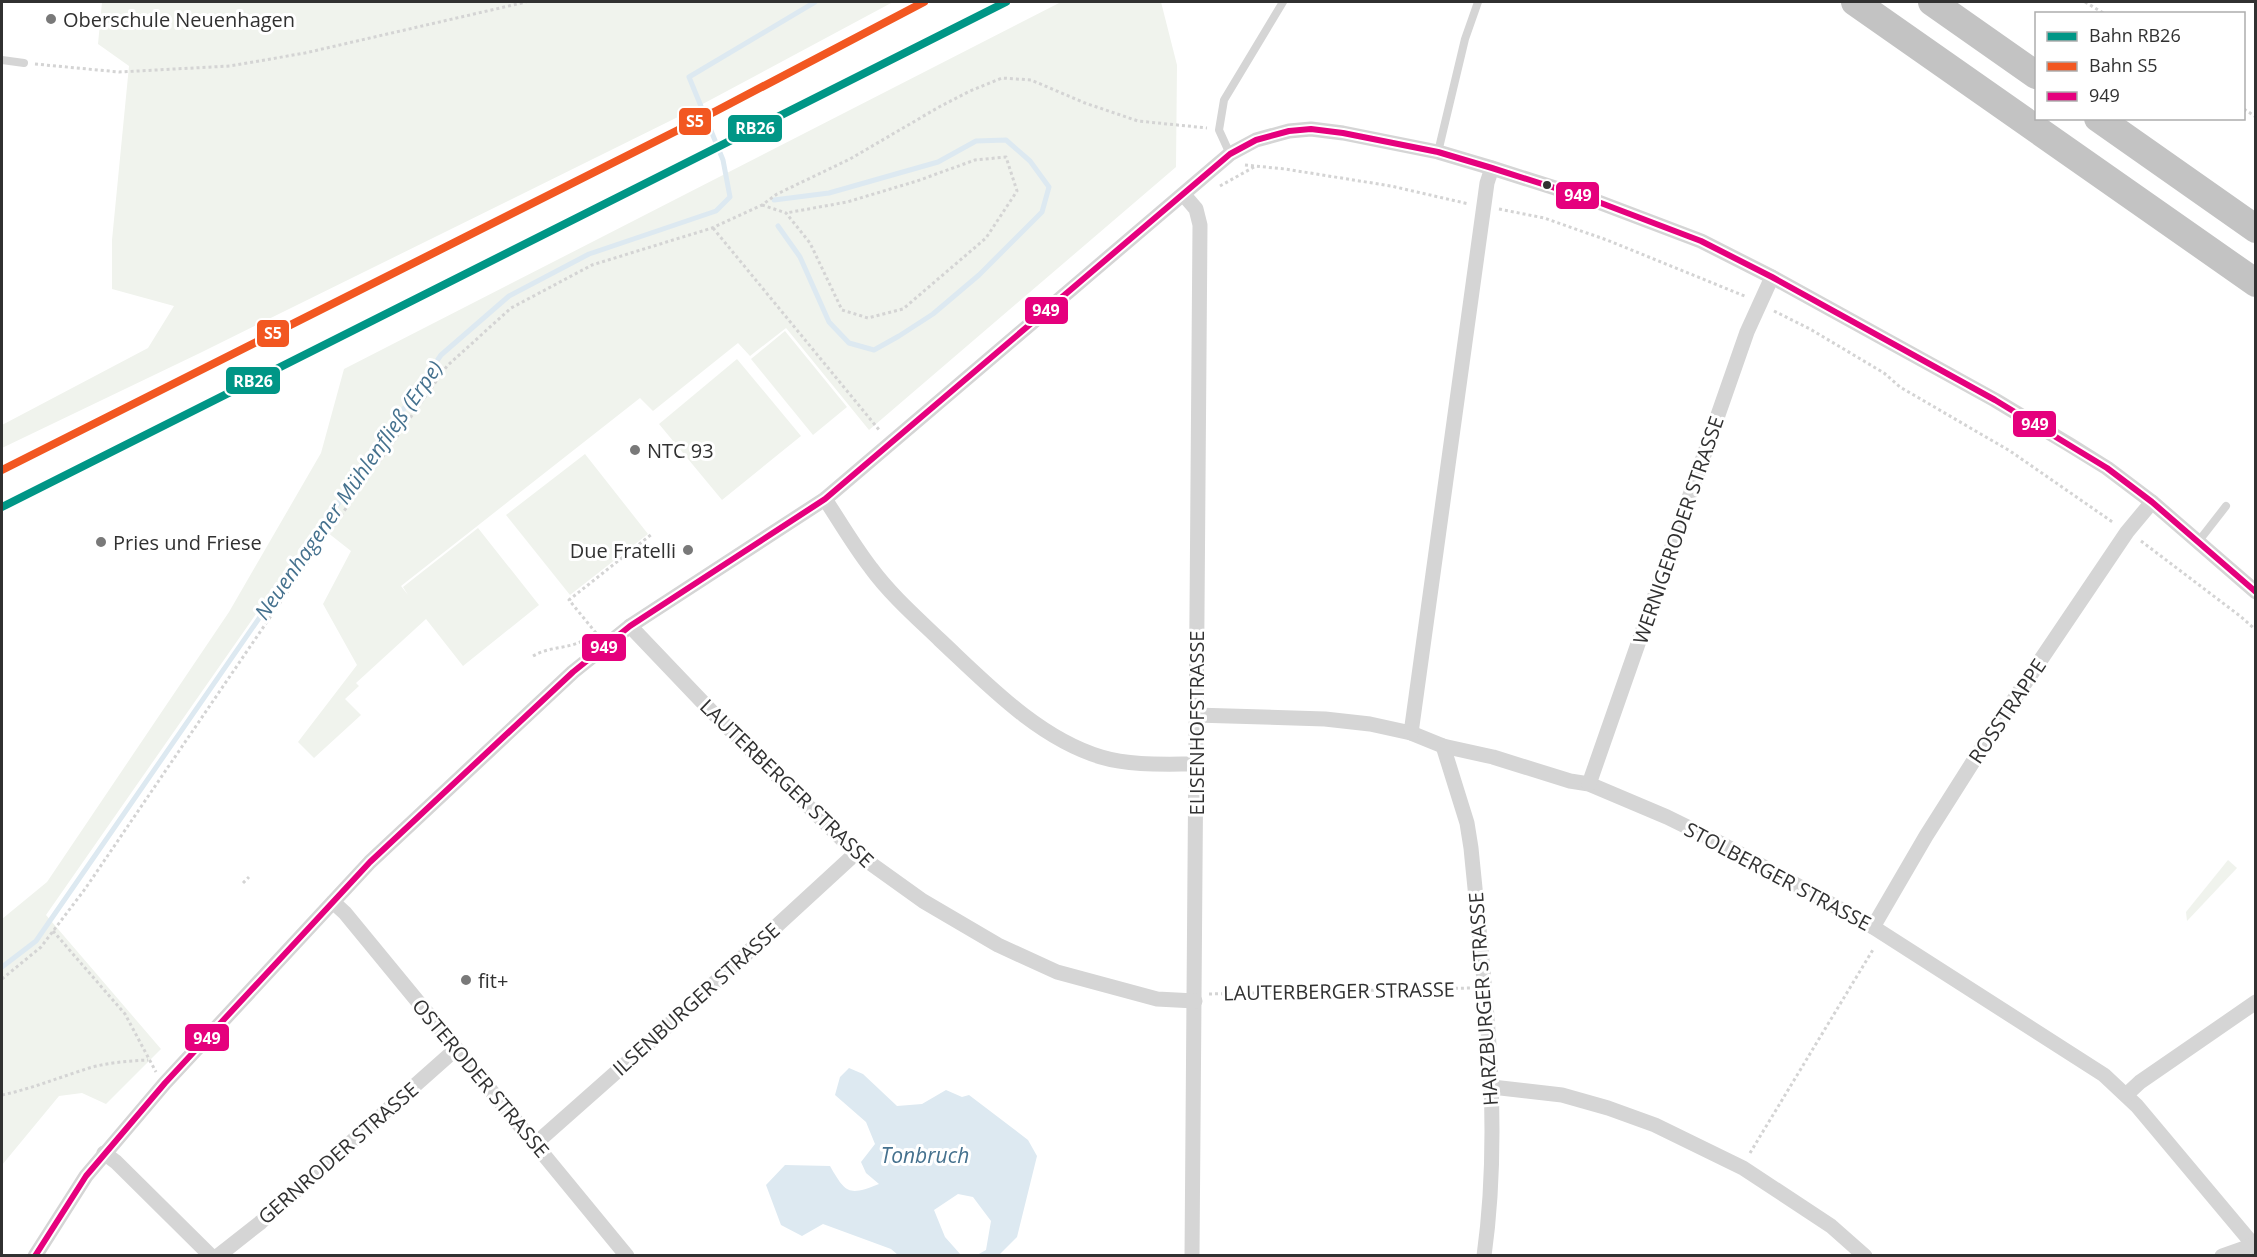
<svg xmlns="http://www.w3.org/2000/svg" width="2257" height="1257" font-family="'Open Sans',sans-serif">
  <style>
    .green { fill: #f0f3ed }
    .water { fill: #dde9f1 }
    .lines { fill: none; stroke-linecap: round; stroke-linejoin: round }
    .stream { stroke: #dde9f1; stroke-width: 5 }
    .path { stroke: #d4d4d4; stroke-width: 3; stroke-dasharray: 3 3; stroke-linecap: butt }
    .service { stroke: #d5d5d5; stroke-width: 8 }
    .minor { stroke: #d5d5d5; stroke-width: 15 }
    .motorway { stroke: #c3c3c3; stroke-width: 28 }
    .bus-1-casing { stroke: #fff; stroke-width: 10 }
    .bus-1 { stroke: #e5007d; stroke-width: 6 }
    .rail-1-casing { stroke: #fff; stroke-width: 12 }
    .rail-2-casing { stroke: #fff; stroke-width: 12 }
    .rail-1 { stroke: #009686; stroke-width: 8 }
    .rail-2 { stroke: #f25721; stroke-width: 8 }
    .poi-dot { fill: #797979; stroke: #fff; stroke-width: 2 }
    .bus-dot { fill: #313131; stroke: #fff; stroke-width: 2 }
    .labels { text-anchor: middle; dominant-baseline: central; stroke-width: 6; stroke-linejoin: round; paint-order: stroke }
    .poi-label { font-size: 20px; fill: #313131; stroke: #fff; text-anchor: start }
    .street-label { font-size: 20px; fill: #313131; stroke: #fff }
    .water-label { font-size: 21px; font-style: italic; fill: #45718e; stroke: #fff }
    .line-badge { stroke: #fff; stroke-width: 2 }
    .badge-label { font-size: 16px; text-anchor: middle; font-weight: bold; fill: #fff }
  </style>
  <rect width="100%" height="100%" fill="#fff"/>
  <g class="green">
    <path d="M102,2H893L684,114L200,353L2,448V425L148,348L174,306L112,289V240L129,66L98,44Z"/>
    <path d="M1061,2H1161L1177,65L1176,167L869,430L786,328L750,356L738,343L653,411L640,398L401,586L408,595L403,587L478,528L539,605L463,666L426,619L356,683L359,686L345,699L361,715L314,758L298,742L357,665L323,604L351,551L318,525L46,915L161,1049L106,1104L82,1093L59,1096L2,1165V919L47,882L229,612L321,453L344,369Z"/>
    <path d="M785,331L847,407L813,435L751,359Z"/>
    <path d="M737,359L801,436L722,500L659,424Z"/>
    <path d="M585,454L648,534L570,595L506,515Z"/>
    <path d="M2228,860L2237,868L2187,921L2186,912Z"/>
  </g>
  <path class="water" d="M849,1068L863,1074L897,1106L922,1104L946,1090L962,1097L969,1095L1028,1140L1037,1156L1017,1237L999,1255H977L986,1250L991,1221L973,1197L958,1194L934,1210L945,1237L961,1255H898L891,1249L823,1224L802,1236L781,1225L766,1185L785,1165L830,1166C846,1194 849,1196 879,1184L866,1173L861,1162L875,1144L866,1122L835,1095L840,1077Z"/>
  <g class="lines">
    <g class="stream">
      <path d="M774,200L829,193L938,162L976,141L1006,140L1030,161L1049,187L1042,212L979,275L933,314L899,336L874,350L849,343L829,322L800,257L778,226"/>
      <path d="M2,967L36,941L441,355L509,296L589,254L716,211L730,197L723,160L689,77L815,2"/>
    </g>
    <g class="path">
      <path d="M2085,2L2105,14"/>
      <path d="M35,64L119,72L230,66L305,53L526,2"/>
      <path d="M2244,109L2256,117"/>
      <path d="M1245,165L1285,169L1391,186L1469,204"/>
      <path d="M1220,186L1254,167"/>
      <path d="M762,205L786,213L810,243L842,310L868,318L903,309L986,238L1017,191L1006,157L975,160L917,181L847,202L786,213"/>
      <path d="M1499,209L1544,218L1607,240L1747,297"/>
      <path d="M713,228L880,431"/>
      <path d="M1774,311L1810,329L1884,373L1900,387L2010,451L2114,523"/>
      <path d="M2141,541L2240,616L2256,630"/>
      <path d="M596,633L569,600L652,534"/>
      <path d="M533,656C550,646 569,649 584,640"/>
      <path d="M243,883L249,877"/>
      <path d="M53,931L125,1014L156,1072"/>
      <path d="M2,979L41,947L85,889L305,566L447,366L511,308L592,265L712,228L762,205L777,194L850,159L939,107L970,91L1002,78L1031,80L1085,103L1138,121L1207,128"/>
      <path d="M1209,994L1470,988"/>
      <path d="M2,1095C30,1089 55,1079 83,1070C103,1063 126,1061 148,1060"/>
      <path d="M1750,1153L1874,948"/>
    </g>
    <g class="service">
      <path d="M2,60L24,63"/>
      <path d="M1438,152L1465,39L1478,2"/>
      <path d="M1230,154L1219,130L1224,100L1283,2"/>
      <path d="M2198,542L2226,506"/>
    </g>
    <g class="minor">
      <path d="M1184,195L1196,209L1200,225L1192,1256"/>
      <path d="M825,499C840,522 854,546 871,568C890,594 916,617 940,640C987,684 1038,738 1101,757C1131,766 1165,764 1196,764"/>
      <path d="M630,626L712,712L856,853L923,901L998,945L1057,972L1157,999L1195,1001"/>
      <path d="M1195,715L1325,719L1370,724L1411,733L1443,746L1493,757L1570,781L1589,784L1667,817L1722,844L1873,927L2104,1075L2137,1106L2256,1248"/>
      <path d="M1411,733L1487,183L1492,168"/>
      <path d="M1443,746L1467,823L1471,848C1484,982 1503,1121 1484,1256"/>
      <path d="M1589,784L1747,332L1772,277"/>
      <path d="M333,902L345,913L627,1256"/>
      <path d="M1873,927L1926,836L1990,735L2127,532L2152,502"/>
      <path d="M1492,1087L1562,1095L1608,1108L1655,1125L1743,1168L1831,1226L1865,1256"/>
      <path d="M2126,1095L2140,1082L2256,1002"/>
      <path d="M535,1144L648,1044L856,853"/>
      <path d="M104,1153L116,1162L211,1256"/>
      <path d="M35,1256L86,1176L165,1083L370,862L573,672L630,626L825,499L1230,154L1256,140L1289,131L1311,129L1343,133L1438,152L1492,168L1593,200L1701,241L1772,277L1995,400L2070,445L2107,468L2152,502L2256,592"/>
      <path d="M218,1256L261,1222L456,1049"/>
      <path d="M2222,1256L2256,1244"/>
    </g>
    <g class="motorway">
      <path d="M1855,2L2256,283"/>
      <path d="M1932,2L2036,75"/>
      <path d="M2098,118L2256,229"/>
    </g>
    <defs>
      <path id="bus-1" d="M35,1256L86,1176L165,1083L370,862L573,672L630,626L825,499L1230,154L1256,140L1289,131L1311,129L1343,133L1438,152L1492,168L1593,200L1701,241L1772,277L1995,400L2107,468L2152,502L2256,592"/>
    </defs>
    <use href="#bus-1" class="bus-1-casing"/>
    <use href="#bus-1" class="bus-1"/>
    <defs>
      <path id="rail-1" d="M2,507L1006,2"/>
      <path id="rail-2" d="M2,470L716,111L924,2"/>
    </defs>
    <use href="#rail-1" class="rail-1-casing"/>
    <use href="#rail-2" class="rail-2-casing"/>
    <use href="#rail-1" class="rail-1"/>
    <use href="#rail-2" class="rail-2"/>
  </g>
  <g class="poi-dot">
    <circle cx="51" cy="19" r="6"/>
    <circle cx="635" cy="450" r="6"/>
    <circle cx="101" cy="542" r="6"/>
    <circle cx="688" cy="550" r="6"/>
    <circle cx="466" cy="980" r="6"/>
  </g>
  <circle class="bus-dot" cx="1547" cy="185" r="5"/>
  <g class="labels">
    <g class="poi-label">
      <text x="63" y="19">Oberschule Neuenhagen</text>
      <text x="647" y="450">NTC 93</text>
      <text x="113" y="542">Pries und Friese</text>
      <text x="676" y="550" text-anchor="end">Due Fratelli</text>
      <text x="478" y="980">fit+</text>
    </g>
    <g class="street-label">
      <text transform="translate(1678 530) rotate(-71)">WERNIGERODER STRASSE</text>
      <text transform="translate(2007 711) rotate(-56)">ROSSTRAPPE</text>
      <text transform="translate(1196 723) rotate(-90)">ELISENHOFSTRASSE</text>
      <text transform="translate(787 783) rotate(44)">LAUTERBERGER STRASSE</text>
      <text transform="translate(1778 876) rotate(28)">STOLBERGER STRASSE</text>
      <text transform="translate(1339 991) rotate(-1)">LAUTERBERGER STRASSE</text>
      <text transform="translate(696 999) rotate(-42)">ILSENBURGER STRASSE</text>
      <text transform="translate(1483 999) rotate(-94)">HARZBURGER STRASSE</text>
      <text transform="translate(481 1078) rotate(50)">OSTERODER STRASSE</text>
      <text transform="translate(338 1153) rotate(-41)">GERNRODER STRASSE</text>
    </g>
    <g class="water-label">
      <text transform="translate(348 490) rotate(-55)">Neuenhagener Mühlenfließ (Erpe)</text>
      <text x="925" y="1155">Tonbruch</text>
    </g>
  </g>
  <g class="line-badge">
    <rect x="678" y="107" width="34" height="29" rx="6" fill="#f25721"/>
    <rect x="727" y="114" width="56" height="29" rx="6" fill="#009686"/>
    <rect x="1555" y="181" width="45" height="29" rx="6" fill="#e5007d"/>
    <rect x="1024" y="296" width="45" height="29" rx="6" fill="#e5007d"/>
    <rect x="256" y="319" width="34" height="29" rx="6" fill="#f25721"/>
    <rect x="225" y="366" width="56" height="29" rx="6" fill="#009686"/>
    <rect x="2012" y="410" width="45" height="28" rx="6" fill="#e5007d"/>
    <rect x="581" y="633" width="46" height="29" rx="6" fill="#e5007d"/>
    <rect x="184" y="1023" width="46" height="29" rx="6" fill="#e5007d"/>
  </g>
  <g class="badge-label">
    <text x="695" y="127">S5</text>
    <text x="755" y="134">RB26</text>
    <text x="1578" y="201">949</text>
    <text x="1046" y="316">949</text>
    <text x="273" y="339">S5</text>
    <text x="253" y="387">RB26</text>
    <text x="2035" y="430">949</text>
    <text x="604" y="653">949</text>
    <text x="207" y="1044">949</text>
  </g>
  <rect width="2257" height="1257" fill="none" stroke="#313131" stroke-width="6"/>
  <rect x="2035" y="12" width="210" height="108" fill="#ffffff" stroke="#adadad" stroke-width="1.5"/>
  <rect x="2047" y="32" width="30" height="9" fill="#009686" stroke="#adadad" stroke-width="1.5"/>
  <text x="2089" y="42" font-size="18" fill="#313131">Bahn RB26</text>
  <rect x="2047" y="62" width="30" height="9" fill="#f25721" stroke="#adadad" stroke-width="1.5"/>
  <text x="2089" y="72" font-size="18" fill="#313131">Bahn S5</text>
  <rect x="2047" y="92" width="30" height="9" fill="#e5007d" stroke="#adadad" stroke-width="1.5"/>
  <text x="2089" y="102" font-size="18" fill="#313131">949</text>
</svg>
